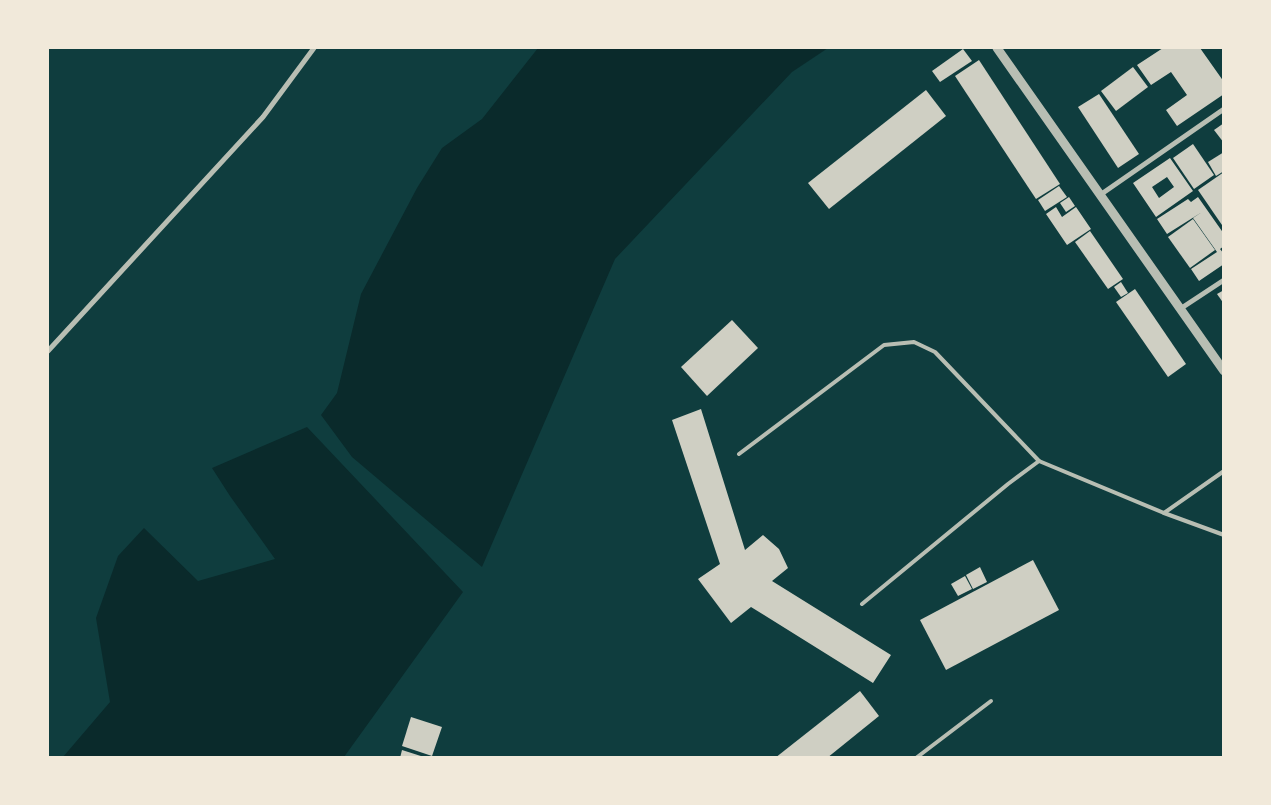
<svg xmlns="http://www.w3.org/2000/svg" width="1271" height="805" font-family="'Space Grotesk',sans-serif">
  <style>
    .water { fill: #0a2a2b }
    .building { fill: #cfcfc3; fill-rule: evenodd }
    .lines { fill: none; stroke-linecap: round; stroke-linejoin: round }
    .service { stroke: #b8beb3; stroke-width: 4 }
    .minor { stroke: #b8beb3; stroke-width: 5 }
    .tertiary { stroke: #b8beb3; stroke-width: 9 }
  </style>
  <rect width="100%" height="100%" fill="#0f3d3e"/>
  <g class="water">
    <path d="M538,48H828L792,72L615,259L482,567L352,457L321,415L337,393L361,294L417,188L442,148L482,119Z"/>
    <path d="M307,427L463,592L344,757H63L110,702L96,618L118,556L144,528L198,581L275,559L230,496L212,468Z"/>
  </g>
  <g class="building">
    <path d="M1163,48H1200L1224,82V94L1177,126L1166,110L1187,95L1171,72L1151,85L1137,65Z"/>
    <path d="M963,49L972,61L940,82L932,71Z"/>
    <path d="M979,60L1060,184L1036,199L955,76Z"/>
    <path d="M1133,67L1148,87L1116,111L1101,91Z"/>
    <path d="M926,90L946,116L829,209L808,183Z"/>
    <path d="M1099,94L1139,154L1118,168L1078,107Z"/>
    <path d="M1224,123V143L1214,130Z"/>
    <path d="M1193,144L1214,175L1194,189L1173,158Z"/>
    <path d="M1224,152V171L1216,176L1208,162Z"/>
    <path d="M1170,158L1193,191L1156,217L1133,183ZM1167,177L1174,187L1159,198L1152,187Z"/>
    <path d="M1224,172V224L1222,225L1198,190Z"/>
    <path d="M1059,186L1067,197L1045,211L1038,200Z"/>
    <path d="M1069,197L1075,206L1066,212L1060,203Z"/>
    <path d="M1198,197L1224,234V246L1220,249L1224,254V264L1199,281L1191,269L1217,252L1193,218L1202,212L1167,234L1157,219L1188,199L1191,202Z"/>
    <path d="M1056,207L1062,217L1076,207L1091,229L1067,245L1046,214Z"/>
    <path d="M1193,219L1215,250L1190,268L1168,237Z"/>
    <path d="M1090,231L1123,279L1108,289L1075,242Z"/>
    <path d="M1121,282L1128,293L1121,297L1114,287Z"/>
    <path d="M1135,289L1186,364L1168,377L1116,302Z"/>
    <path d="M1224,290V304L1217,294Z"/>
    <path d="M732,320L758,348L707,396L681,367Z"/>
    <path d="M701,409L745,550L763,535L779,549L788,568L772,581L891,655L873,683L751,607L731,623L698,579L720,564L672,420Z"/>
    <path d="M1033,560L1059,610L946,670L920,620Z"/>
    <path d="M980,567L987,582L973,589L966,575Z"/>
    <path d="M965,576L972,589L958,596L951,584Z"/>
    <path d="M860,691L879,716L827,758H775Z"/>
    <path d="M411,717L442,727L432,756L402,746Z"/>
    <path d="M402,750L424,757V758H400Z"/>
  </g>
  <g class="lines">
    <g class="service">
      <path d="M739,454L884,345L914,342L935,352L1039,461"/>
      <path d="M1164,513L1224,471"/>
      <path d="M862,604L1008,484L1039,461L1164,513L1224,535"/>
      <path d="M916,758L991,701"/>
    </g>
    <g class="minor">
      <path d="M1100,195L1224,109"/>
      <path d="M1180,309L1224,280"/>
      <path d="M48,351L263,117L314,48"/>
    </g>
    <path class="tertiary" d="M997,48L1224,371"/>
  </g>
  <rect width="1271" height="805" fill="none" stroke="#f1e9da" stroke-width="98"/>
</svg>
